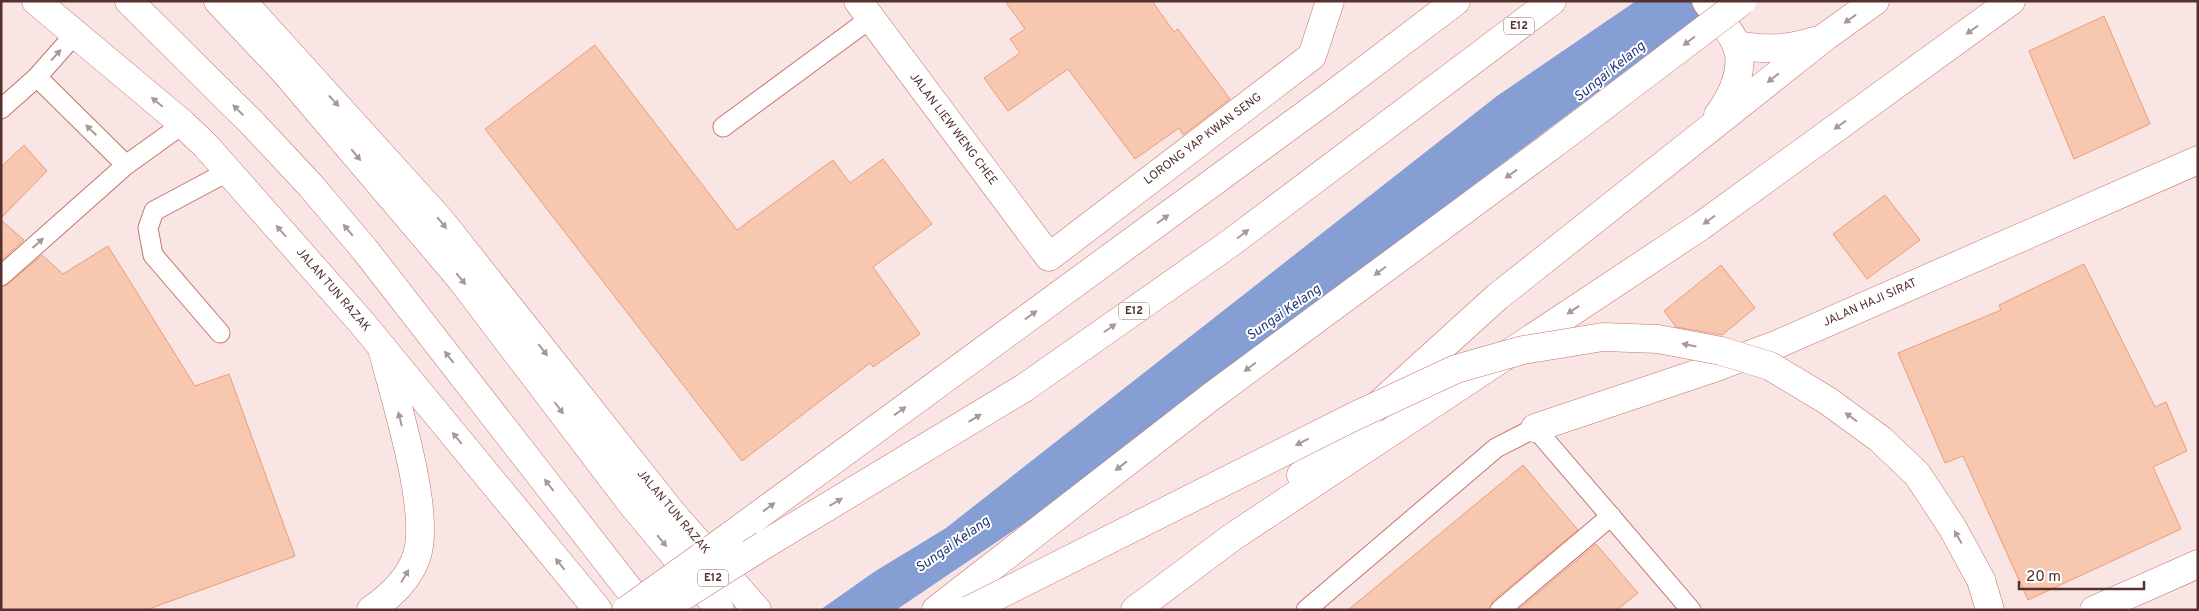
<svg xmlns="http://www.w3.org/2000/svg" width="2199" height="611" font-family="Overpass,sans-serif">
  <style>
    .water { fill: #859ed4 }
    .building { fill: #f8c7b0; stroke: #eb9c77 }
    .lines { fill: none; stroke-linecap: round; stroke-linejoin: round }
    .service-casing { stroke: #c7736b; stroke-width: 21 }
    .minor-casing { stroke: #c7736b; stroke-width: 29 }
    .secondary-casing { stroke: #c7736b; stroke-width: 29 }
    .primary-casing { stroke: #c7736b; stroke-width: 29 }
    .motorway-casing { stroke: #c7736b; stroke-width: 29 }
    .service { stroke: #fff; stroke-width: 19 }
    .minor { stroke: #fff; stroke-width: 28 }
    .secondary { stroke: #fff; stroke-width: 28 }
    .primary { stroke: #fff; stroke-width: 28 }
    .motorway { stroke: #fff; stroke-width: 28 }
    .motorway-bridge-casing { stroke: #c7736b; stroke-width: 29; stroke-linecap: butt }
    .motorway-bridge { stroke: #fff; stroke-width: 28 }
    .oneway { fill: #aa9896 }
    .labels { text-anchor: middle; dominant-baseline: central; stroke-width: 4; stroke-linejoin: round; paint-order: stroke }
    .shield { fill: #fff; stroke: #886e6c; stroke-width: 1 }
    .shield-label { font-size: 11px; font-weight: bold; fill: #55302d }
    .street-label { font-size: 12px; fill: #55302d; stroke: #fff }
    .water-label { font-size: 14px; font-style: italic; fill: #203879; stroke: #fff }
  </style>
  <rect width="100%" height="100%" fill="#f9e6e4"/>
  <path class="water" d="M1636,1H1719L1023,524L896,610H820L874,572L946,528L1497,96Z"/>
  <g class="building">
    <path d="M1005,1H1152L1174,32L1178,29L1230,99L1183,135L1179,128L1135,159L1068,69L1008,111L984,78L1020,53L1010,39L1025,29Z"/>
    <path d="M2104,16L2150,124L2074,159L2029,51Z"/>
    <path d="M595,45L737,230L833,160L850,183L883,159L932,224L873,267L920,334L873,367L870,363L742,461L485,129Z"/>
    <path d="M24,145L47,171L1,218V167Z"/>
    <path d="M1885,195L1920,240L1867,279L1833,234Z"/>
    <path d="M1,220L24,240L1,261Z"/>
    <path d="M108,246L195,386L229,374L295,556L146,610H1V287L8,284L42,255L63,274Z"/>
    <path d="M2084,264L2155,407L2166,402L2187,451L2153,467L2181,529L2028,600L1963,456L1945,463L1898,353L2001,310L1999,305Z"/>
    <path d="M1721,265L1755,308L1722,335L1676,327L1664,311Z"/>
    <path d="M1523,465L1578,530L1493,601L1489,610H1348Z"/>
    <path d="M1596,544L1638,593L1617,610H1518Z"/>
  </g>
  <g class="lines">
    <defs>
      <g id="service">
        <path d="M37,77L75,34"/>
        <path d="M1,109L37,77L126,165"/>
        <path d="M723,127L871,18"/>
        <path d="M1,276L126,165L183,124"/>
        <path d="M220,333L153,255L148,228L154,211L229,171"/>
        <path d="M1306,610L1496,448L1535,428L1691,610"/>
        <path d="M1500,610L1611,516"/>
      </g>
      <g id="minor">
        <path d="M858,1L1049,257L1312,56L1330,1"/>
        <path d="M1535,428L1714,368L1778,344L2198,160"/>
        <path d="M2094,610L2198,564"/>
      </g>
      <g id="secondary">
        <path d="M36,1L183,124L206,146L362,323L598,610"/>
        <path d="M242,1L441,221L672,513L757,610"/>
      </g>
      <g id="primary">
        <path d="M129,1L253,124L311,186L365,250L645,610"/>
        <path d="M218,1L285,72L460,278L631,503L720,610"/>
      </g>
      <g id="motorway">
        <path d="M1706,1C1716,15 1731,31 1737,46C1745,69 1732,97 1718,115"/>
        <path d="M1736,45C1764,50 1787,50 1814,41"/>
        <path d="M1301,475L1497,297L1825,37L1875,1"/>
        <path d="M730,536L1328,98L1456,1"/>
        <path d="M764,545L1024,388L1229,244L1552,1"/>
        <path d="M1981,580L1990,610"/>
        <path d="M371,610C391,596 410,578 417,555C431,509 394,396 382,348"/>
        <path d="M936,610L1212,396L1551,146"/>
        <path d="M1135,610L1231,538L1701,226L2011,1"/>
      </g>
    </defs>
    <use href="#service" class="service-casing"/>
    <use href="#minor" class="minor-casing"/>
    <use href="#secondary" class="secondary-casing"/>
    <use href="#primary" class="primary-casing"/>
    <use href="#motorway" class="motorway-casing"/>
    <use href="#service" class="service"/>
    <use href="#minor" class="minor"/>
    <use href="#secondary" class="secondary"/>
    <use href="#primary" class="primary"/>
    <use href="#motorway" class="motorway"/>
    <defs>
      <g id="motorway-bridge">
        <path d="M1551,146L1742,1"/>
        <path d="M627,610L730,536"/>
        <path d="M661,610L764,545"/>
        <path d="M969,610L1353,417L1456,369L1523,350L1603,337L1658,339L1721,351L1770,366L1828,401L1880,439L1917,474L1952,527L1981,580"/>
      </g>
    </defs>
    <use href="#motorway-bridge" class="motorway-bridge-casing"/>
    <use href="#motorway-bridge" class="motorway-bridge"/>
  </g>
  <defs><path id="oneway-solid" d="M-6-.8H1V-3.2L6.5 0L1 3.2V.8H-6Z" transform="scale(1.25)"/></defs>
  <g class="oneway">
    <use href="#oneway-solid" transform="translate(1850 19) rotate(144)"/>
    <use href="#oneway-solid" transform="translate(1972 30) rotate(144)"/>
    <use href="#oneway-solid" transform="translate(1689 41) rotate(143)"/>
    <use href="#oneway-solid" transform="translate(56 55) rotate(-48)"/>
    <use href="#oneway-solid" transform="translate(1773 78) rotate(142)"/>
    <use href="#oneway-solid" transform="translate(334 101) rotate(47)"/>
    <use href="#oneway-solid" transform="translate(157 102) rotate(-140)"/>
    <use href="#oneway-solid" transform="translate(238 110) rotate(-135)"/>
    <use href="#oneway-solid" transform="translate(1840 125) rotate(144)"/>
    <use href="#oneway-solid" transform="translate(91 130) rotate(-136)"/>
    <use href="#oneway-solid" transform="translate(356 155) rotate(50)"/>
    <use href="#oneway-solid" transform="translate(1511 174) rotate(144)"/>
    <use href="#oneway-solid" transform="translate(1163 219) rotate(-36)"/>
    <use href="#oneway-solid" transform="translate(1709 220) rotate(144)"/>
    <use href="#oneway-solid" transform="translate(442 223) rotate(50)"/>
    <use href="#oneway-solid" transform="translate(348 230) rotate(-130)"/>
    <use href="#oneway-solid" transform="translate(281 231) rotate(-131)"/>
    <use href="#oneway-solid" transform="translate(1243 234) rotate(-37)"/>
    <use href="#oneway-solid" transform="translate(38 243) rotate(-42)"/>
    <use href="#oneway-solid" transform="translate(1380 271) rotate(143)"/>
    <use href="#oneway-solid" transform="translate(461 279) rotate(51)"/>
    <use href="#oneway-solid" transform="translate(1573 310) rotate(146)"/>
    <use href="#oneway-solid" transform="translate(1031 315) rotate(-36)"/>
    <use href="#oneway-solid" transform="translate(1110 328) rotate(-35)"/>
    <use href="#oneway-solid" transform="translate(1689 345) rotate(-169)"/>
    <use href="#oneway-solid" transform="translate(543 350) rotate(52)"/>
    <use href="#oneway-solid" transform="translate(449 357) rotate(-128)"/>
    <use href="#oneway-solid" transform="translate(1250 367) rotate(143)"/>
    <use href="#oneway-solid" transform="translate(559 408) rotate(53)"/>
    <use href="#oneway-solid" transform="translate(900 411) rotate(-36)"/>
    <use href="#oneway-solid" transform="translate(1851 417) rotate(-144)"/>
    <use href="#oneway-solid" transform="translate(975 418) rotate(-31)"/>
    <use href="#oneway-solid" transform="translate(400 419) rotate(-104)"/>
    <use href="#oneway-solid" transform="translate(457 438) rotate(-129)"/>
    <use href="#oneway-solid" transform="translate(1302 442) rotate(153)"/>
    <use href="#oneway-solid" transform="translate(1121 466) rotate(142)"/>
    <use href="#oneway-solid" transform="translate(549 485) rotate(-128)"/>
    <use href="#oneway-solid" transform="translate(836 502) rotate(-31)"/>
    <use href="#oneway-solid" transform="translate(769 507) rotate(-36)"/>
    <use href="#oneway-solid" transform="translate(1958 537) rotate(-119)"/>
    <use href="#oneway-solid" transform="translate(662 541) rotate(50)"/>
    <use href="#oneway-solid" transform="translate(560 564) rotate(-129)"/>
    <use href="#oneway-solid" transform="translate(405 576) rotate(-59)"/>
  </g>
  <g class="labels">
    <g class="shield">
      <rect x="1504" y="17.5" width="30" height="17" rx="4"/>
      <rect x="1119" y="302.5" width="30" height="17" rx="4"/>
      <rect x="698" y="569.5" width="30" height="17" rx="4"/>
    </g>
    <g class="shield-label">
      <text x="1519" y="26">E12</text>
      <text x="1134" y="311">E12</text>
      <text x="713" y="578">E12</text>
    </g>
    <g class="street-label">
      <text transform="translate(953 129) rotate(53)">JALAN LIEW WENG CHEE</text>
      <text transform="translate(1203 139) rotate(-37)">LORONG YAP KWAN SENG</text>
      <text transform="translate(333 290) rotate(49)">JALAN TUN RAZAK</text>
      <text transform="translate(1870 303) rotate(-24)">JALAN HAJI SIRAT</text>
      <text transform="translate(673 512) rotate(50)">JALAN TUN RAZAK</text>
    </g>
    <g class="water-label">
      <text transform="translate(1610 72) rotate(-39)">Sungai Kelang</text>
      <text transform="translate(1284 313) rotate(-35)">Sungai Kelang</text>
      <text transform="translate(953 545) rotate(-35)">Sungai Kelang</text>
    </g>
  </g>
  <rect width="2199" height="611" fill="none" stroke="#55302d" stroke-width="5"/>
  <path d="M2019 581v8h125v-8" fill="none" stroke="#55302d" stroke-width="2.5"/>
  <text x="2026" y="581" font-size="15" fill="#55302d" stroke="#ffffff" stroke-width="4" paint-order="stroke">20 m</text>
</svg>
